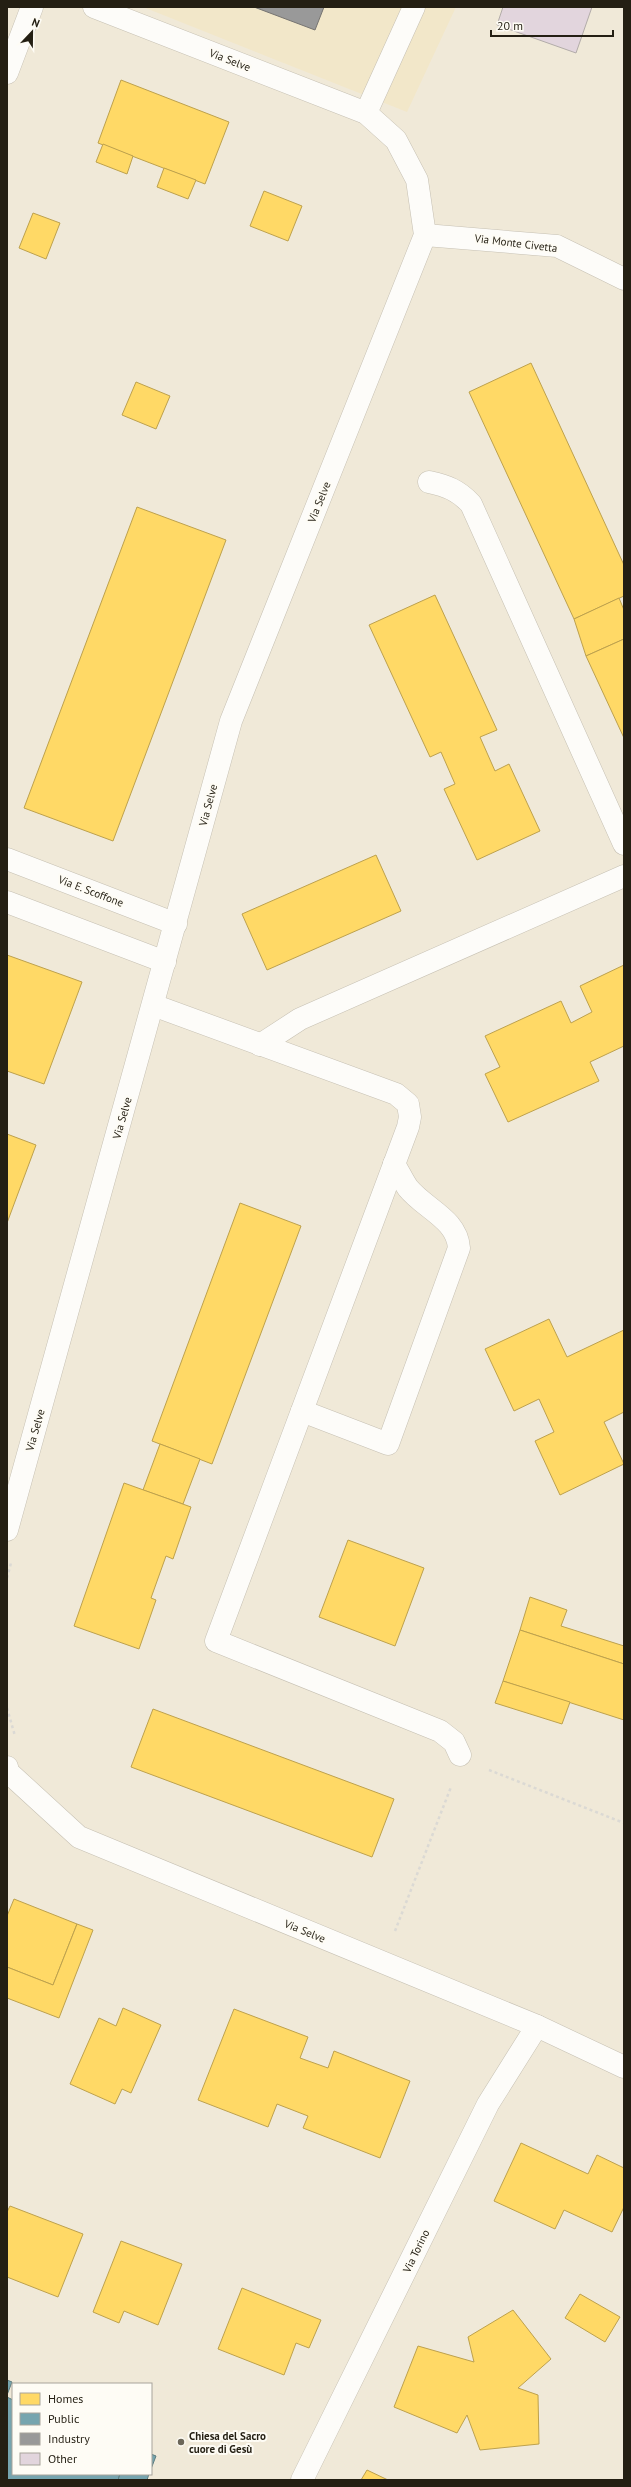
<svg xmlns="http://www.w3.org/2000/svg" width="631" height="2487" font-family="'PT Sans',sans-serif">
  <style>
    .built { fill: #f2e7c9 }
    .homes { fill: #ffd966; stroke: #bda14d }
    .public { fill: #76a5af; stroke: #5d7d80 }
    .industry { fill: #999; stroke: #767471 }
    .building { fill: #e2d5dd; stroke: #b2aca9 }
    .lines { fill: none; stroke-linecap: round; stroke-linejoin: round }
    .minor-casing { stroke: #c6c0b3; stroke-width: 23 }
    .path { stroke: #dbd9d4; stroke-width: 2.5; stroke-dasharray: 3 3; stroke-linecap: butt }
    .minor { stroke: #fdfcf9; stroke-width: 22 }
    .poi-dot { fill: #6b6658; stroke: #fefcf5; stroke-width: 1.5 }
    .labels { text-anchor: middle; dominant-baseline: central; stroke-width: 4; stroke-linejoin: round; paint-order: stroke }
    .street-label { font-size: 11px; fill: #241f13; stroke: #fefcf5 }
    .poi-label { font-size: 11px; font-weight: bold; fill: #241f13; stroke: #fefcf5; text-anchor: start }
  </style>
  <rect width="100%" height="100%" fill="#f0e9d8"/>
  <path class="built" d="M143,7H456L407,112Z"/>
  <g class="homes">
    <path d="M121,80L229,122L205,184L98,143Z"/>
    <path d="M103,144L133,156L127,174L96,162Z"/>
    <path d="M164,168L196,180L188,199L157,187Z"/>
    <path d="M264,191L302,206L288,241L250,226Z"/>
    <path d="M33,213L60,223L46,259L19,248Z"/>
    <path d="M531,363L624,565V596L574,619L469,392Z"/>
    <path d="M136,382L170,396L156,429L122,415Z"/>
    <path d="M137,507L226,540L113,841L24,808Z"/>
    <path d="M435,595L497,730L480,737L495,771L509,764L540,831L477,860L444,789L455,784L441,752L430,757L369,625Z"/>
    <path d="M619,598L624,610V639L586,656L574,619Z"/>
    <path d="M624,639V738L586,656Z"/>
    <path d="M376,855L401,911L267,970L242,914Z"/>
    <path d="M7,955L82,982L44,1084L7,1071Z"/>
    <path d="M624,965V1046L590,1062L599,1081L508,1122L485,1074L500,1067L485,1036L561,1001L571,1023L592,1012L580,986Z"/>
    <path d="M7,1134L36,1145L7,1223Z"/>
    <path d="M240,1203L301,1226L212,1464L152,1441Z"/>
    <path d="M549,1319L567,1357L624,1330V1412L604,1422L624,1464L560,1495L535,1441L554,1432L539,1399L514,1411L485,1349Z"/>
    <path d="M160,1444L200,1459L183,1504L143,1490Z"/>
    <path d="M124,1483L191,1507L173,1559L166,1556L151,1598L156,1600L139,1649L74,1626Z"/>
    <path d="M348,1540L424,1568L395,1646L319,1617Z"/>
    <path d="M530,1597L567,1610L561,1626L624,1646V1664L520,1630Z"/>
    <path d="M520,1630L624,1664V1720L503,1681Z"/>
    <path d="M503,1681L570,1702L562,1724L495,1703Z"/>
    <path d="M153,1709L394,1799L372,1857L131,1767Z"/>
    <path d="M14,1899L77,1924L53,1985L7,1967V1916Z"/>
    <path d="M77,1924L93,1930L59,2018L7,1998V1967L53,1985Z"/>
    <path d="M123,2008L161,2025L131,2093L122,2089L115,2104L70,2084L99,2018L116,2026Z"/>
    <path d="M234,2009L308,2037L300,2058L328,2068L334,2051L410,2081L380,2158L303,2128L308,2116L277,2104L268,2127L198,2100Z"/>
    <path d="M521,2143L588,2174L597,2155L624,2168V2207L612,2232L564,2210L555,2229L494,2201Z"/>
    <path d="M10,2206L83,2234L58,2297L7,2277V2212Z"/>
    <path d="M121,2241L182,2264L158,2325L124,2311L119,2323L93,2312Z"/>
    <path d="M242,2288L321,2320L309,2348L296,2343L284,2375L218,2349Z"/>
    <path d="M580,2294L620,2317L605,2342L565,2318Z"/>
    <path d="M513,2310L551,2359L518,2388L538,2395L539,2444L480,2450L467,2415L457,2433L394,2407L418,2346L474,2362L468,2337Z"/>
    <path d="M367,2470L388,2480H361Z"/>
  </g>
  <g class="public">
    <path d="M7,2380L12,2382L7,2395Z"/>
    <path d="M7,2397L13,2400V2474H120L118,2480H7Z"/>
    <path d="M151,2454L156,2456L151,2469Z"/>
    <path d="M120,2474H149L147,2480H118Z"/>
  </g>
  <path class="industry" d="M254,7H324L315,30Z"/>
  <path class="building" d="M503,7H592L576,53L497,25Z"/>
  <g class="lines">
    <defs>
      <g id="minor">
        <path d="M7,73L32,7"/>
        <path d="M366,113L414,7"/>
        <path d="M425,235L557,246L624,279"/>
        <path d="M429,482C447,486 458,490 471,504L624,844"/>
        <path d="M7,859L176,924"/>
        <path d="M7,902L165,962"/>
        <path d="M153,1005L396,1094L408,1104L410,1117L408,1127L216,1641L440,1731L454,1742L460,1755"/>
        <path d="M260,1045L300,1019L624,876"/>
        <path d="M302,1411L388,1444L459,1248C457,1219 425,1209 408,1188C403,1181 399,1172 394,1164"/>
        <path d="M7,1530L231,721L425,235L417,180L396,140L366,113L94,7"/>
        <path d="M7,1767L8,1772L79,1837L537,2026L624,2067"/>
        <path d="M302,2480L488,2104L537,2026"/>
      </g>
    </defs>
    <use href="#minor" class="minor-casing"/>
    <g class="path">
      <path d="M7,1578L11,1563"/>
      <path d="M7,1708L15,1736"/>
      <path d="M489,1770L624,1823"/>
      <path d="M395,1931L451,1787"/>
    </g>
    <use href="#minor" class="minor"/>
  </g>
  <circle class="poi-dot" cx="181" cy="2442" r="4"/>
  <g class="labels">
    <g class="street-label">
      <text transform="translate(230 60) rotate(21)">Via Selve</text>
      <text transform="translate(516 243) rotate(7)">Via Monte Civetta</text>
      <text transform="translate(319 502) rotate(-68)">Via Selve</text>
      <text transform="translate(208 805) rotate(-75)">Via Selve</text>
      <text transform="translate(91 891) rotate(21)">Via E. Scoffone</text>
      <text transform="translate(122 1118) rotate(-74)">Via Selve</text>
      <text transform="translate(35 1430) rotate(-74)">Via Selve</text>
      <text transform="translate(305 1931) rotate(22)">Via Selve</text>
      <text transform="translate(416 2251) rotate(-64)">Via Torino</text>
    </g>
    <g class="poi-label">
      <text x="189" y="2436">Chiesa del Sacro<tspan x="189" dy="13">cuore di Gesù</tspan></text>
    </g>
  </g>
  <rect width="631" height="2487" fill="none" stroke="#241f13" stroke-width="16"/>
  <rect x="12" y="2383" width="140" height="92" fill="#fefcf5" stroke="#a7a49b"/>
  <rect x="20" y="2393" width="20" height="12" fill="#ffd966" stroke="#a7a49b"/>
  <text x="48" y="2403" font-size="12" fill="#241f13">Homes</text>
  <rect x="20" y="2413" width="20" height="12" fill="#76a5af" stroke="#a7a49b"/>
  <text x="48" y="2423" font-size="12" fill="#241f13">Public</text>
  <rect x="20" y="2433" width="20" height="12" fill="#999999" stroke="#a7a49b"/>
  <text x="48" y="2443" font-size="12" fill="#241f13">Industry</text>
  <rect x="20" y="2453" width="20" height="12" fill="#e2d5dd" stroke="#a7a49b"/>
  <text x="48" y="2463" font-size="12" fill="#241f13">Other</text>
  <g transform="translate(32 32) rotate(22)" stroke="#fefcf5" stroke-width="3" paint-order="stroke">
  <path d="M0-3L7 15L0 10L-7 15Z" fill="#241f13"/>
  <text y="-6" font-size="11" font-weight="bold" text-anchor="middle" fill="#241f13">N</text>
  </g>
  <path d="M491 30v6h122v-6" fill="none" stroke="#241f13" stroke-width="2"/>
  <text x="497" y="30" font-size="12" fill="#241f13" stroke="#fefcf5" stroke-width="3" paint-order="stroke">20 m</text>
</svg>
